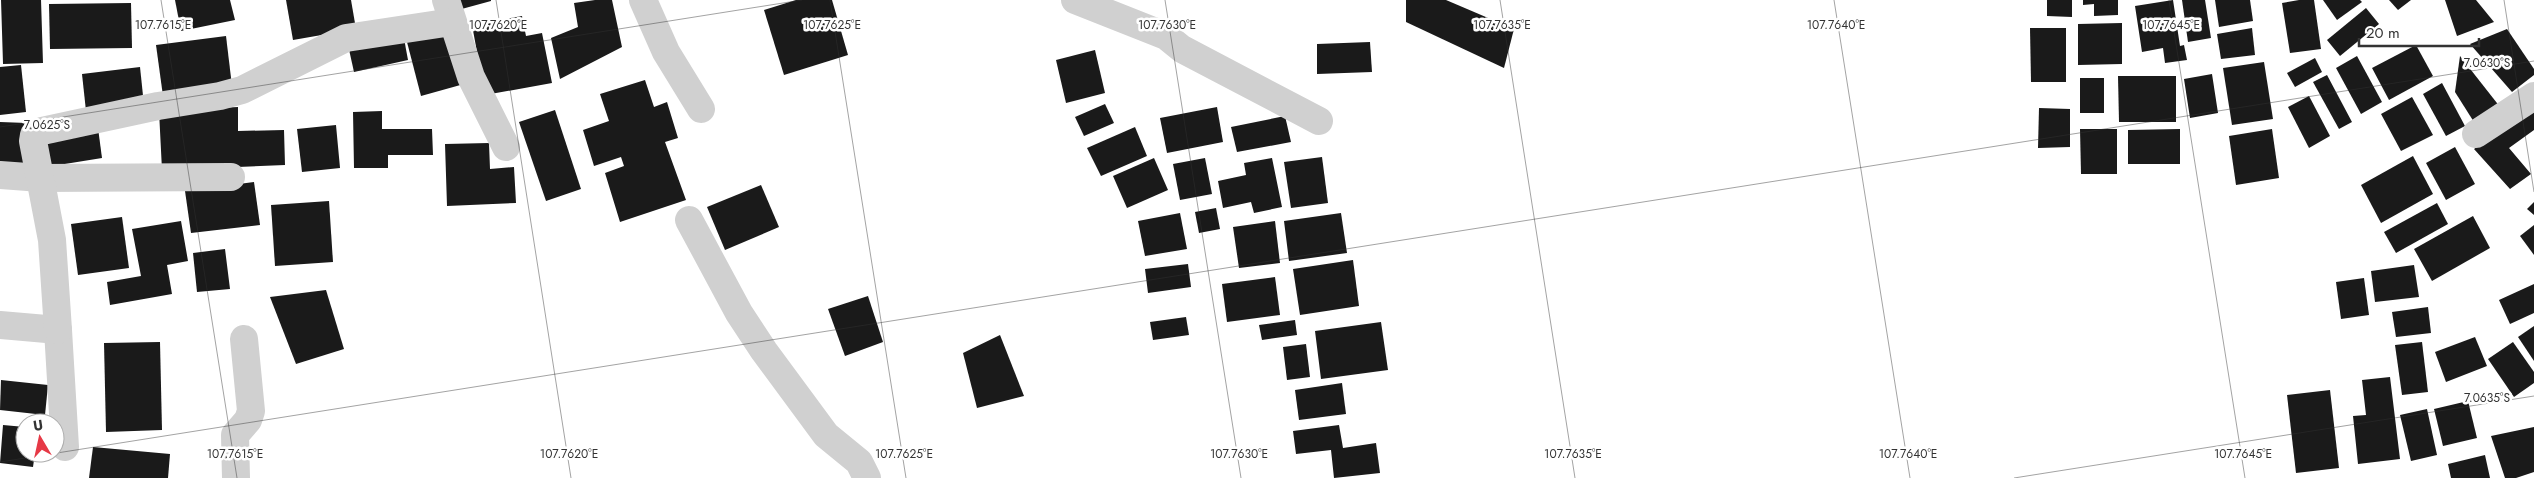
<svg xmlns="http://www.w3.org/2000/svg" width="2534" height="478" font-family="Jost,sans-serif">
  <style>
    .building { fill: #1a1a1a }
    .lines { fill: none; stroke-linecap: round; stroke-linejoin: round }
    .street { stroke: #d0d0d0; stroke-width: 28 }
    .ticks { fill: none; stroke: #333; stroke-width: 1; stroke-opacity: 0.45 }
    .ticks-label { font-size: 12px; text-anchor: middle; fill: #333; stroke: #fff; stroke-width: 5; stroke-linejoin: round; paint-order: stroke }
  </style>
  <rect width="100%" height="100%" fill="#fff"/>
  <g class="building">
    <path d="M1,0H41L43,63L3,64Z"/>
    <path d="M175,0H230L235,20L181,31Z"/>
    <path d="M286,0H351L356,29L293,40Z"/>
    <path d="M455,0H491V1L458,10Z"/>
    <path d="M595,0H612L622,47L560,79L551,38L578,27L574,3Z"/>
    <path d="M796,0H832L848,55L784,75L764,10Z"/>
    <path d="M1406,0H1446L1514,29L1504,68L1406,22Z"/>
    <path d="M2047,0H2072V17L2047,16Z"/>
    <path d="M2083,0H2118V15L2094,16V4L2083,5Z"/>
    <path d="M2173,0L2180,46L2184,45L2187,60L2165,63L2163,48L2142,52L2135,6Z"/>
    <path d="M2182,0H2205L2211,38L2188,42Z"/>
    <path d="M2215,0H2250L2253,21L2219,27Z"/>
    <path d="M2299,0H2314L2321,49L2290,53L2282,3Z"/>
    <path d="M2323,0H2360L2362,2L2337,20Z"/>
    <path d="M2389,0H2411L2398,10Z"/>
    <path d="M2445,0H2476L2494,22L2457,36Z"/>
    <path d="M131,3L132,48L50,49L49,4Z"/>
    <path d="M2366,8L2379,24L2340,56L2327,40Z"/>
    <path d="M522,16L526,36L542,33L552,83L485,95L472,25Z"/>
    <path d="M2122,23V64L2078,65V24Z"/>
    <path d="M2030,28H2066V82H2031Z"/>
    <path d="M2252,28L2255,55L2221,59L2217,34Z"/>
    <path d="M2507,29L2534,69V75L2512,92L2470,44Z"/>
    <path d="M450,31L464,84L421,96L407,42Z"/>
    <path d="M403,33L408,60L354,72L348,45Z"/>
    <path d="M226,36L232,86L163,96L156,45Z"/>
    <path d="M1370,42L1372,72L1317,74V44Z"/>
    <path d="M2416,45L2433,76L2389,100L2372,68Z"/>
    <path d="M1095,50L1105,93L1066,103L1056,60Z"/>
    <path d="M2357,56L2382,102L2361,114L2336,68Z"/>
    <path d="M2460,56L2504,112L2479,130L2455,92Z"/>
    <path d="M2315,58L2322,72L2295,87L2287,73Z"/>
    <path d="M2264,62L2273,119L2232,125L2223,68Z"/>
    <path d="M21,65L26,112L0,115V67Z"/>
    <path d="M140,67L144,105L86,111L82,74Z"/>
    <path d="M2212,74L2218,113L2190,118L2184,79Z"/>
    <path d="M2327,75L2352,122L2339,129L2313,82Z"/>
    <path d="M2118,76H2176V122H2119Z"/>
    <rect x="2080" y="78" width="24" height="35"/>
    <path d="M645,80L654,107L667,102L678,138L665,142L686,200L620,222L605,173L624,166L621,157L594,166L583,130L609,121L600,94Z"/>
    <path d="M2442,83L2465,126L2446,136L2423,94Z"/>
    <path d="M2309,96L2330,136L2309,148L2288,107Z"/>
    <path d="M2412,97L2433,135L2401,151L2381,114Z"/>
    <path d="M1105,104L1114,123L1084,136L1075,117Z"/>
    <path d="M2534,106V130L2509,148L2531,174L2510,189L2474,149Z"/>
    <path d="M238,107V131L284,130L285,165L162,170L159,111Z"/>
    <path d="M1217,107L1223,142L1167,153L1160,118Z"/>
    <path d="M2039,108L2070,109V147L2038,148Z"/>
    <path d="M555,110L581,189L546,201L519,122Z"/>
    <path d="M382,111V129H432L433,155H388V168H354L353,112Z"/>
    <path d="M1285,116L1291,142L1237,152L1231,127Z"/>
    <path d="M0,122L27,123L26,168H0Z"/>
    <path d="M336,125L340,168L302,172L297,129Z"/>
    <path d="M1135,127L1147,156L1101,176L1087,148Z"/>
    <path d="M98,128L102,158L40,168L36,138Z"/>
    <path d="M2080,129H2117V174H2081Z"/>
    <path d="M2180,129V164H2128V130Z"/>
    <path d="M2272,129L2279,178L2236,185L2229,136Z"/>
    <path d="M489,143L490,169L514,167L516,203L447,206L445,144Z"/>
    <path d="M2455,147L2475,184L2446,200L2426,163Z"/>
    <path d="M2413,156L2433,194L2381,223L2361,185Z"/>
    <path d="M1322,157L1328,203L1291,208L1284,162Z"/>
    <path d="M1154,158L1168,190L1127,208L1113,176Z"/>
    <path d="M1205,158L1212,194L1180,200L1173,164Z"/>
    <path d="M1272,158L1282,207L1254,213L1251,202L1223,208L1218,181L1246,175L1244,163Z"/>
    <path d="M254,182L260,225L191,233L185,191Z"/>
    <path d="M761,185L779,227L725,250L707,207Z"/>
    <path d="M329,201L333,262L275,266L271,205Z"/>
    <path d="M2534,202V215L2527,209Z"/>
    <path d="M2437,203L2448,224L2396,253L2384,232Z"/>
    <path d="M1216,208L1220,229L1199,233L1195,212Z"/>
    <path d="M1180,213L1187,249L1145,256L1138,221Z"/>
    <path d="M1341,213L1347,253L1289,261L1284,221Z"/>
    <path d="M2473,216L2490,248L2432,281L2414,249Z"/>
    <path d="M122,217L129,268L78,275L71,224Z"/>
    <path d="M181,221L188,261L167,265L172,294L110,305L107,282L141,276L132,229Z"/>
    <path d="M1275,221L1280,263L1239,268L1233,227Z"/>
    <path d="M2534,225V255L2520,236Z"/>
    <path d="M225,249L230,289L197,292L193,253Z"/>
    <path d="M1353,260L1359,306L1300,315L1293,269Z"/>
    <path d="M1188,264L1191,287L1148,293L1145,269Z"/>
    <path d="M2414,265L2419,297L2375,302L2371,271Z"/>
    <path d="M1275,277L1280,315L1227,322L1222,284Z"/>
    <path d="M2364,278L2369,315L2341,319L2336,282Z"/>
    <path d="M2534,284V313L2510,324L2499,300Z"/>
    <path d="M326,290L344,349L296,364L270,297Z"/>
    <path d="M868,296L883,342L845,356L828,309Z"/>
    <path d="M2428,307L2431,333L2396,337L2392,312Z"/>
    <path d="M1186,317L1189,335L1153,340L1150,322Z"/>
    <path d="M1295,320L1297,335L1262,340L1259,325Z"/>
    <path d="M1381,322L1388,370L1321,379L1315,331Z"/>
    <path d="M2534,326V361L2518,337Z"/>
    <path d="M1000,335L1024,396L977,408L963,353Z"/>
    <path d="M2475,337L2487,366L2446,382L2435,352Z"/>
    <path d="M160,342L162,430L106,432L104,343Z"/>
    <path d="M2422,342L2428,392L2402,395L2395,345Z"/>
    <path d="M2513,342L2534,372V383L2514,397L2488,359Z"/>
    <path d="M1306,344L1310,377L1287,380L1283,347Z"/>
    <path d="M2390,377L2400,459L2358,464L2353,416L2366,415L2362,380Z"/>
    <path d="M1,380L48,385L45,415L0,410Z"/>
    <path d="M1342,383L1346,414L1299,420L1295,390Z"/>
    <path d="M2330,390L2339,468L2296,473L2287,395Z"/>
    <path d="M2468,401L2477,438L2443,446L2434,409Z"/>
    <path d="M2427,409L2437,455L2411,461L2400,415Z"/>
    <path d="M3,425L25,427V453H35L33,467L0,463Z"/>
    <path d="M1339,425L1343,448L1376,443L1380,473L1334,478L1331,450L1296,454L1293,431Z"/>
    <path d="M2534,427V472L2516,478H2505L2491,436Z"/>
    <path d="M93,447L170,454L168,478H89Z"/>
    <path d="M2485,455L2490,478H2451L2448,464Z"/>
  </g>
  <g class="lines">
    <g class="street">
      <path d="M446,0L471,77L506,147"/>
      <path d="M643,0L666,52L701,109"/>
      <path d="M1075,0L1166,36L1182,49L1319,121"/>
      <path d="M2476,134L2534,96"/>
      <path d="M0,175L41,178L231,177"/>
      <path d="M689,220L739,313L764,351L826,435L859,462L867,478"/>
      <path d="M0,325L58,330L65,447"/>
      <path d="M58,330L52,240L33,141L34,135L42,131L158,106L220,96L242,90L346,38L452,22"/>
      <path d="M236,478L235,435L248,420L251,411L244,339"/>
    </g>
  </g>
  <path class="ticks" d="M161,0L237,478M496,0L571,478M830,0L906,478M1165,0L1241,478M1500,0L1575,478M1834,0L1910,478M2169,0L2245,478M2504,0L2534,192M0,127L802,0M0,462L2534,61M2014,478L2534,396"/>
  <g class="ticks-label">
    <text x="1167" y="29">107.7630°E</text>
    <text x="1836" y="29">107.7640°E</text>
    <text x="2171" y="29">107.7645°E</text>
    <text x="163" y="29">107.7615°E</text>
    <text x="498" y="29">107.7620°E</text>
    <text x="832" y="29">107.7625°E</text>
    <text x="1502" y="29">107.7635°E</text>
    <text x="2487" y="67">7.0630°S</text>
    <text x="47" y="129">7.0625°S</text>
    <text x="2487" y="402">7.0635°S</text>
    <text x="235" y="458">107.7615°E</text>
    <text x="569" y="458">107.7620°E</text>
    <text x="904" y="458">107.7625°E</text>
    <text x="1239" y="458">107.7630°E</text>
    <text x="1573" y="458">107.7635°E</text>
    <text x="1908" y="458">107.7640°E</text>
    <text x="2243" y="458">107.7645°E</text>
  </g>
  <g transform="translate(40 438) rotate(351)"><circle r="24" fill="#ffffff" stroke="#adadad"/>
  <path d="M0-4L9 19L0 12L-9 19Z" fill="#e63946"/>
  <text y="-8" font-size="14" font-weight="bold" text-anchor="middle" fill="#333333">U</text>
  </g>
  <path d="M2359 38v8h120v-8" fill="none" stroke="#333333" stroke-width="2.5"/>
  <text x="2366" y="38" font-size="15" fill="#333333" stroke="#ffffff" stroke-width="4" paint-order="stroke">20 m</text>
</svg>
